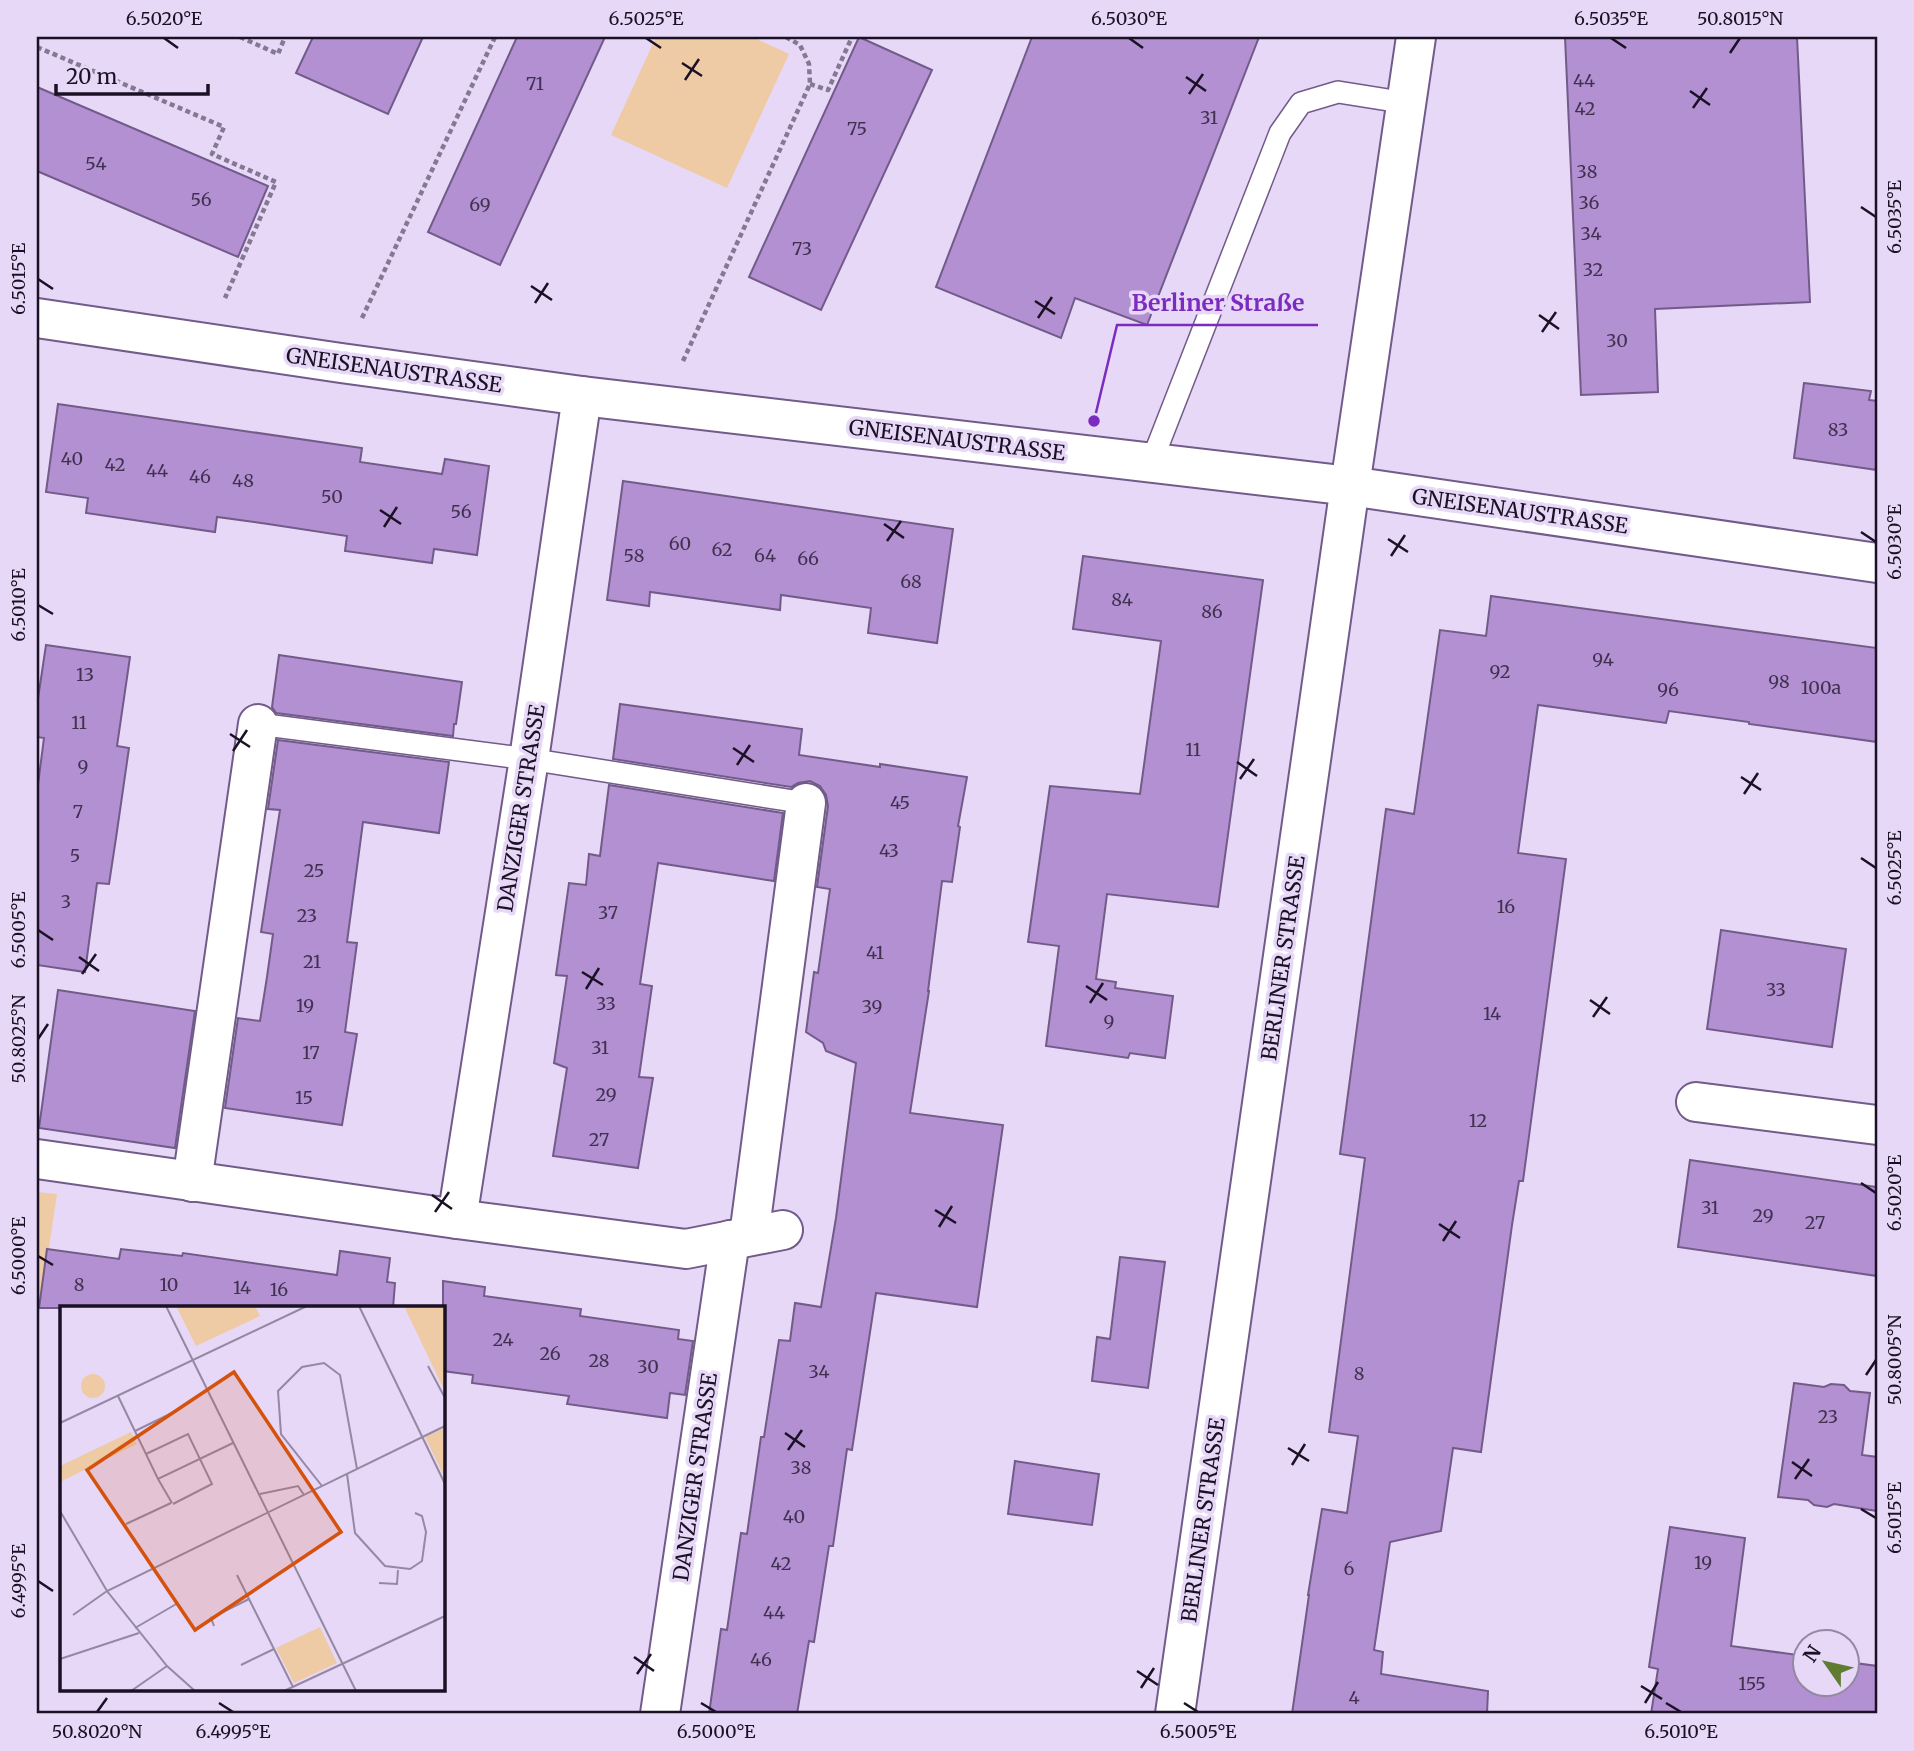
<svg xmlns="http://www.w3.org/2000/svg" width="1914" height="1751" font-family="Merriweather,serif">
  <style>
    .green { fill: #eecaa5 }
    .building { fill: #b290d2; stroke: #725b89; stroke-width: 2 }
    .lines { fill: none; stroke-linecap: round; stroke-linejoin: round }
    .service-casing { stroke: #725a89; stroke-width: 24 }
    .minor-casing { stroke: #725a89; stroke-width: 42 }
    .path { stroke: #857892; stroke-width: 4.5; stroke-dasharray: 5 3.5; stroke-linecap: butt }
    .service { stroke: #fff; stroke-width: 21 }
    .minor { stroke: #fff; stroke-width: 38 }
    .ticks { fill: none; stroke: #1b1124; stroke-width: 2.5 }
    .labels { text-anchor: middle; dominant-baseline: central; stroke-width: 7; stroke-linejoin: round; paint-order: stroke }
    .number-label { font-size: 18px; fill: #413150 }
    .street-label { font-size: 21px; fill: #1b1124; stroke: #e7d8f8 }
    .inset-road { fill: none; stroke: #9588a3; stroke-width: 2 }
    .view { fill: #d4520e; fill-opacity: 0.15; stroke: #d4520e; stroke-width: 3.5 }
    .inset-edge { fill: none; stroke: #1b1124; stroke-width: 3.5 }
    .leader { fill: none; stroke: #7b2cbf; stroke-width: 2.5 }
    .callout-dot { fill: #7b2cbf; stroke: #e7d8f8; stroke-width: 2.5 }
    .callout-label { font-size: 23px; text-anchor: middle; font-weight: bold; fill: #7b2cbf; stroke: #e7d8f8; stroke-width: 7; stroke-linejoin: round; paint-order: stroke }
    .neatline { fill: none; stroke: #1b1124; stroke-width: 2.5 }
    .ticks-label { font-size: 18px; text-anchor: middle; fill: #1b1124 }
  </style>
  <rect width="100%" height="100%" fill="#e7d8f8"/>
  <g class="green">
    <path d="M656,37H752L789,54L727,188L611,135Z"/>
    <path d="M37,1192L57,1194L37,1328Z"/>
  </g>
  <g class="building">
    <path d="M313,37H423L388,114L296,73Z"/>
    <path d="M517,37H605L500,265L428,232Z"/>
    <path d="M859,37L932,70L821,310L749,277Z"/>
    <path d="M1032,37H1259L1147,325L1075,298L1061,338L936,287Z"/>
    <path d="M1565,37H1797L1810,302L1655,309L1658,392L1581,395Z"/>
    <path d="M37,87L268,186L238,257L37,171Z"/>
    <path d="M1804,383L1871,391L1869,400L1877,401V470L1794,458Z"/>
    <path d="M58,404L362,448L360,462L442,474L445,459L489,466L477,555L434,549L432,563L345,551L347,536L268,524L217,517L215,532L86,513L88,498L46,492Z"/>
    <path d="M623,481L953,529L937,643L868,633L871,608L781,595L780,610L650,592L649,606L607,600Z"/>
    <path d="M1083,556L1263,580L1218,907L1107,894L1096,979L1116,982L1115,988L1173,996L1165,1058L1130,1053L1128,1058L1046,1046L1059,946L1028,942L1050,786L1140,794L1161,641L1073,629Z"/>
    <path d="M1491,596L1877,648V742L1749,724V722L1669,711L1666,723L1538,705L1518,853L1566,859L1523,1181H1519L1512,1225L1481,1452L1453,1448L1441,1531L1390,1542L1374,1650L1383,1652L1381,1674L1488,1691L1487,1714H1292L1309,1595H1308L1322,1509L1347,1513L1358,1436L1329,1432L1365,1158L1340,1154L1386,809L1414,814L1440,630L1486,636Z"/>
    <path d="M46,645L130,657L117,746L129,748L116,838L109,884L97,883L85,972L37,965V792L44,738L37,737V705Z"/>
    <path d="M279,655L462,682L456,724H454L453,736L276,713L272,707Z"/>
    <path d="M620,704L802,729L799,755L880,767V764L967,777L958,826L960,827L952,882L942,881L928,991H929L910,1113L1003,1125L977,1307L876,1293L852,1450L847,1449L833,1546H829L814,1642L809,1641L797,1714H709L721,1629L727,1630L741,1533L747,1534L761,1437H764L779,1340L790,1341L795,1303L821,1307L836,1218L856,1063L826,1051L823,1043L806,1032L814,972L818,973L830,889L817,887L828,806L826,795L820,786L810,781L798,783L791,787L613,759Z"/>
    <path d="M278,740L449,762L439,833L363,822L347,942L357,943L345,1032L357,1034L342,1125L225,1108L238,1018L260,1021L267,977L273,934L261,932L280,810L268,809Z"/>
    <path d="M609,785L783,813L774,881L658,863L640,984L652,986L639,1077L653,1078L638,1168L553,1156L567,1068L554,1063L567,976L556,975L569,883L586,885L589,854L600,856Z"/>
    <path d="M1721,930L1846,949L1832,1047L1707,1029Z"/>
    <path d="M58,990L195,1011L175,1148L39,1128Z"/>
    <path d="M1690,1160L1877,1187V1276L1678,1247Z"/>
    <path d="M47,1249L119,1259L121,1249L182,1256L183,1253L337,1275L340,1251L390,1258L387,1282L395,1283L393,1308H39Z"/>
    <path d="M1120,1257L1165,1262L1148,1388L1092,1381L1097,1337L1110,1339Z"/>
    <path d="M443,1281L485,1287L484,1296L581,1309L580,1316L679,1330L678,1339L693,1341L685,1395L670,1393L667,1418L567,1404L569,1396L472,1383L473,1375L443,1371Z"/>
    <path d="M1794,1383L1824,1387L1831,1384L1844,1385L1850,1391L1870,1393L1862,1455L1877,1457V1511L1834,1504L1827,1507L1814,1505L1808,1500L1778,1497Z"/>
    <path d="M1015,1461L1099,1474L1092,1525L1008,1514Z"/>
    <path d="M1670,1527L1745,1538L1731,1646L1805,1656V1684H1847V1662L1877,1666V1714H1651L1658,1669L1649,1667Z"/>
  </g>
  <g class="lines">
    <defs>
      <g id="service">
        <path d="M1151,463L1280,133L1301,103L1338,92L1407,103"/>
        <path d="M258,724L529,759L806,803"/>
      </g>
      <g id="minor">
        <path d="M37,318L341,363L582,396L1350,486L1877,563"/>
        <path d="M1696,1102L1877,1125"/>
        <path d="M37,1159L457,1219L529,759L582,396"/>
        <path d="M192,1182L258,724"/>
        <path d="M457,1219L686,1249L783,1230"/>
        <path d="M749,1236L806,803"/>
        <path d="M660,1714L730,1240"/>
        <path d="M1175,1714L1350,486L1416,37"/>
      </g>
    </defs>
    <use href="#service" class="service-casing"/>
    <use href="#minor" class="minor-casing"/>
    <g class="path">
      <path d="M240,37L278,54L285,37"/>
      <path d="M37,47L224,127L212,154L276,182L225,298"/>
      <path d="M810,84L828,90L852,37"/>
      <path d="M362,318L495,37"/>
      <path d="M683,361L810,84L809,64L800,45L786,37"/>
    </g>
    <use href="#service" class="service"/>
    <use href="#minor" class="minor"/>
  </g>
  <path class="ticks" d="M164,38L178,48M646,38L661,48M1129,38L1143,48M1611,38L1626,48M1730,53L1740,38M682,63L702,76M1186,77L1206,91M685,80L699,59M1690,91L1710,105M1189,94L1203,74M1693,108L1707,88M1861,207L1876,217M38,279L53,289M531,286L552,300M1035,301L1055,314M535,303L548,283M1539,315L1559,329M1038,318L1052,297M1542,332L1556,312M380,510L401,524M884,524L904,538M384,527L397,507M1861,532L1876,542M1388,539L1408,552M887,541L901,521M1391,556L1405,535M38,605L53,614M230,734L250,747M733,748L754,762M233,751L247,730M1237,762L1257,776M737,765L750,745M1741,777L1761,790M1240,779L1254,759M1744,794L1758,773M1861,858L1876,868M38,930L53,940M79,957L99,971M582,972L603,985M82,974L96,954M1086,986L1107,1000M586,989L599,968M1590,1000L1610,1014M1090,1003L1103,983M1593,1017L1607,997M38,1039L48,1024M1861,1183L1876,1193M432,1195L452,1209M935,1210L956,1223M435,1212L449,1192M1439,1224L1460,1238M939,1227L952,1206M1443,1241L1456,1221M38,1256L53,1265M1866,1375L1876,1360M785,1433L805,1447M1288,1448L1309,1461M788,1450L802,1430M1792,1462L1812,1476M1292,1465L1305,1444M1795,1479L1809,1459M1861,1509L1876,1518M38,1581L53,1591M634,1657L654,1671M1137,1671L1158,1685M637,1674L651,1654M1641,1686L1662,1699M1141,1688L1154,1668M219,1703L233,1712M701,1703L716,1712M1184,1703L1198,1712M1645,1703L1658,1682M1666,1703L1681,1712M97,1712L107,1698"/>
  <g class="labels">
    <g class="number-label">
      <text x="1584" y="80">44</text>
      <text x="535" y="83">71</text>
      <text x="1585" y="108">42</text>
      <text x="1209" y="117">31</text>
      <text x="857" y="128">75</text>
      <text x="96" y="163">54</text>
      <text x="1587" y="171">38</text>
      <text x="201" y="199">56</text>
      <text x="1589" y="202">36</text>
      <text x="480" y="204">69</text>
      <text x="1591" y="233">34</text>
      <text x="802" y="248">73</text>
      <text x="1593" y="269">32</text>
      <text x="1617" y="340">30</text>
      <text x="1838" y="429">83</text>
      <text x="72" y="458">40</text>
      <text x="115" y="464">42</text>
      <text x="157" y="470">44</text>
      <text x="200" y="476">46</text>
      <text x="243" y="480">48</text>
      <text x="332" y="496">50</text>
      <text x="461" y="511">56</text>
      <text x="680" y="543">60</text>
      <text x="722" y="549">62</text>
      <text x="634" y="555">58</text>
      <text x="765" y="555">64</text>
      <text x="808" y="558">66</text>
      <text x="911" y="581">68</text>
      <text x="1122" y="599">84</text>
      <text x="1212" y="611">86</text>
      <text x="1603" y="659">94</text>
      <text x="1500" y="671">92</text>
      <text x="85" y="674">13</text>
      <text x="1779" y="681">98</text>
      <text x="1821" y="687">100a</text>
      <text x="1668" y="689">96</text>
      <text x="79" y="722">11</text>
      <text x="1193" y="749">11</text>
      <text x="83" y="766">9</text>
      <text x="900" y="802">45</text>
      <text x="78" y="811">7</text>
      <text x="889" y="850">43</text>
      <text x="75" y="855">5</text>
      <text x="314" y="870">25</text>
      <text x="66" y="901">3</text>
      <text x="1506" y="906">16</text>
      <text x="608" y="912">37</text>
      <text x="307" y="915">23</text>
      <text x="875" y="952">41</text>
      <text x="312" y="961">21</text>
      <text x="1776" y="989">33</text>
      <text x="606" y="1003">33</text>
      <text x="305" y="1005">19</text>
      <text x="872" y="1006">39</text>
      <text x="1492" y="1013">14</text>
      <text x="1109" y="1021">9</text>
      <text x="600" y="1047">31</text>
      <text x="311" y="1052">17</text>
      <text x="606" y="1094">29</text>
      <text x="304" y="1097">15</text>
      <text x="1478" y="1120">12</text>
      <text x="599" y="1139">27</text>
      <text x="1710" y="1207">31</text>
      <text x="1763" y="1215">29</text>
      <text x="1815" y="1222">27</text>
      <text x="79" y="1284">8</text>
      <text x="169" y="1284">10</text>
      <text x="242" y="1287">14</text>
      <text x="279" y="1289">16</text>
      <text x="503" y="1339">24</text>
      <text x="550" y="1353">26</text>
      <text x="599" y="1360">28</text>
      <text x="648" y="1366">30</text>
      <text x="819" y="1371">34</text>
      <text x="1359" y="1373">8</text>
      <text x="1828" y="1416">23</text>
      <text x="801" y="1467">38</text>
      <text x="794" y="1516">40</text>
      <text x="1703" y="1562">19</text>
      <text x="781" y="1563">42</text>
      <text x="1349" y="1568">6</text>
      <text x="774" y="1612">44</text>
      <text x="761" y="1659">46</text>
      <text x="1752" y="1683">155</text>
      <text x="1354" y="1697">4</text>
    </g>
    <g class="street-label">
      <text transform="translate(394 370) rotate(8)">GNEISENAUSTRASSE</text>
      <text transform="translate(957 440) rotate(7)">GNEISENAUSTRASSE</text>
      <text transform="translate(1520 511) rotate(8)">GNEISENAUSTRASSE</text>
      <text transform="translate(521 808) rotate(-81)">DANZIGER STRASSE</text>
      <text transform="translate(1283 958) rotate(-82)">BERLINER STRASSE</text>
      <text transform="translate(695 1477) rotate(-82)">DANZIGER STRASSE</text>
      <text transform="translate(1203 1520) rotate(-82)">BERLINER STRASSE</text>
    </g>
  </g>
  <g transform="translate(60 1306)">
    <rect width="385" height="385" fill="#e7d8f8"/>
    <path d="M116,0H195L200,10L136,40ZM344,0H385V86ZM21 80a12 12 0 1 1 24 0a12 12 0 1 1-24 0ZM385,122V172L365,131ZM71,126L77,138L0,176V160ZM260,321L277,357L234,377L216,342Z" fill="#eecaa5"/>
    <path class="inset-road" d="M106,0L296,385M299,0L385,178M368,60L385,92M58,90L98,173L173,137M0,117L247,0M75,125L114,106M86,148L128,128L152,178L113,198M287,168L295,227L325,260L350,263L362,255L366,226L362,210L355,207M98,173L112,197M262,180L221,128L218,85L242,61L264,57L280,69L297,163M200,188L238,180L244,189M0,205L47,285L107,360L135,385M66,218L111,197M177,269L233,381M319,277L337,278L338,264M13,309L47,285L385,120M154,320L151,312L189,293M75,322L118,297M0,353L79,327M181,359L214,343M71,385L107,360M224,385L385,310"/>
    <path class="view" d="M174,66L281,226L135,324L27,164Z"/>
    <rect width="385" height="385" class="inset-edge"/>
  </g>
  <path class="leader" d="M1094 421L1117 325H1318"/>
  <circle class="callout-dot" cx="1094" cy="421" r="7"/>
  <g class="callout-label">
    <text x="1218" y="311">Berliner Straße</text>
  </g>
  <rect width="1914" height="1751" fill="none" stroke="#e7d8f8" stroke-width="77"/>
  <g transform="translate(1826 1663) rotate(304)"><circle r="33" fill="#e7d8f8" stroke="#9588a3" stroke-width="2"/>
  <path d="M0-5L12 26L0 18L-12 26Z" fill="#5f7c31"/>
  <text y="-10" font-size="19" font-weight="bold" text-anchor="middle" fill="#1b1124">N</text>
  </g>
  <path d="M56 84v10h152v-10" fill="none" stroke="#1b1124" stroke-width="3.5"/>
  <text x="66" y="84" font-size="21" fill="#1b1124" stroke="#e7d8f8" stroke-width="5" paint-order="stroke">20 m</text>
  <rect x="38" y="38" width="1838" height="1674" class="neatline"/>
  <g class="ticks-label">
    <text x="164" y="25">6.5020°E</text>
    <text x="646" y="25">6.5025°E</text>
    <text x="1129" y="25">6.5030°E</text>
    <text x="1611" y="25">6.5035°E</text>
    <text x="1740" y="25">50.8015°N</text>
    <text transform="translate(1895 217) rotate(-90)" y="6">6.5035°E</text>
    <text transform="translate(19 279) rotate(-90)" y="6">6.5015°E</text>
    <text transform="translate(1895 542) rotate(-90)" y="6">6.5030°E</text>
    <text transform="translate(19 605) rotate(-90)" y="6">6.5010°E</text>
    <text transform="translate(1895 868) rotate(-90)" y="6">6.5025°E</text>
    <text transform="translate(19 930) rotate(-90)" y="6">6.5005°E</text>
    <text transform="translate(19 1039) rotate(-90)" y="6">50.8025°N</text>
    <text transform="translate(1895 1193) rotate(-90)" y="6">6.5020°E</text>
    <text transform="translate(19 1256) rotate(-90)" y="6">6.5000°E</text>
    <text transform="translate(1895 1360) rotate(-90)" y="6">50.8005°N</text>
    <text transform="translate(1895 1518) rotate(-90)" y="6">6.5015°E</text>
    <text transform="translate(19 1581) rotate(-90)" y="6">6.4995°E</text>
    <text x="97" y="1738">50.8020°N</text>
    <text x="233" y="1738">6.4995°E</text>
    <text x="716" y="1738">6.5000°E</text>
    <text x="1198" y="1738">6.5005°E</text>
    <text x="1681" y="1738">6.5010°E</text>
  </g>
</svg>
